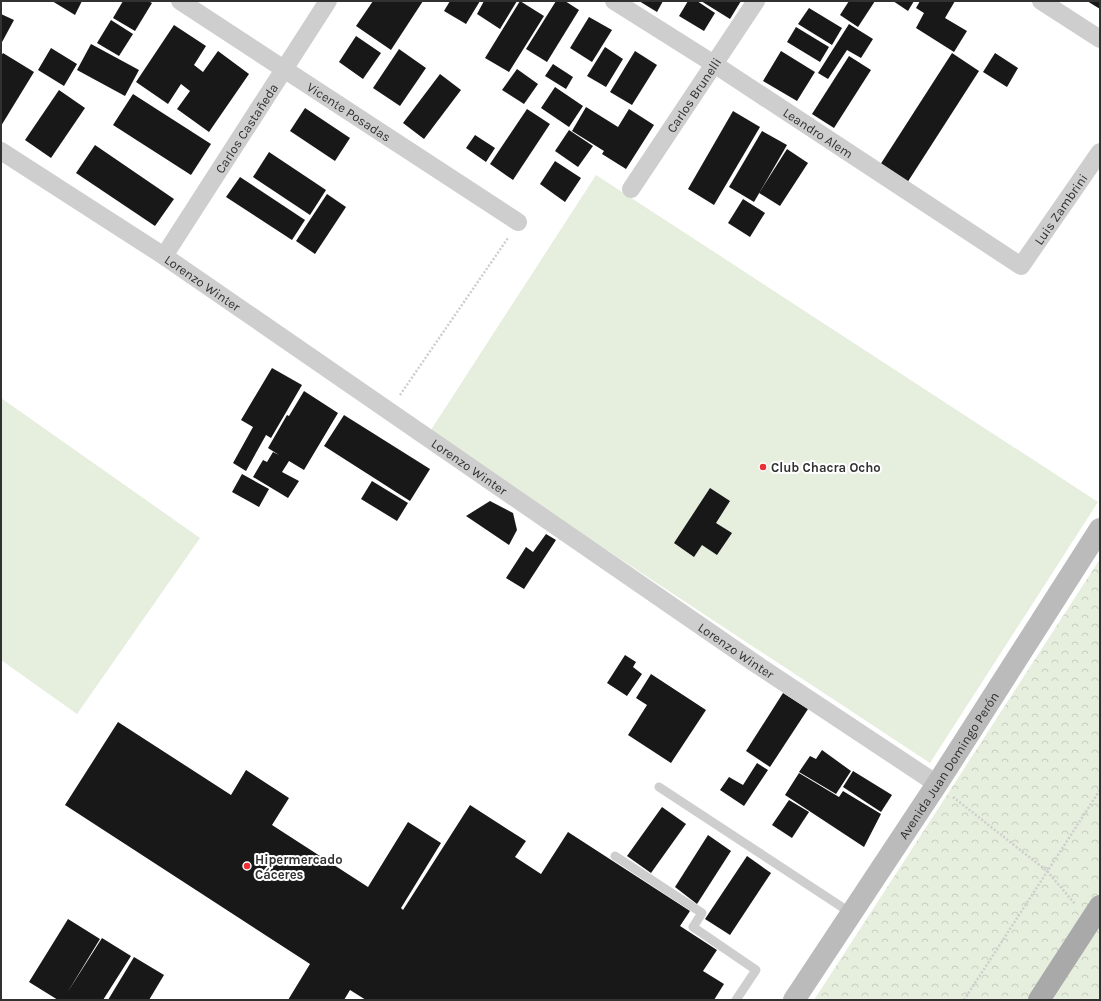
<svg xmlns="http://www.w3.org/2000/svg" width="1101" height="1001" font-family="Karla,sans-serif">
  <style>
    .grass { fill: #e6eede }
    .park { fill: url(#park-crowns) }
    .building { fill: #181818 }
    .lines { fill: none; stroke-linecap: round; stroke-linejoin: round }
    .path { stroke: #cecece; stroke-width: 2.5; stroke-dasharray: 2 2; stroke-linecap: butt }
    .service { stroke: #cecece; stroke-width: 9 }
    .minor { stroke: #cecece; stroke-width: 18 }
    .secondary { stroke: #bbb; stroke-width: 22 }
    .primary { stroke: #a9a9a9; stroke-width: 22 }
    .poi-dot { fill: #eb2f35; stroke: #fff; stroke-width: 1.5 }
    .labels { text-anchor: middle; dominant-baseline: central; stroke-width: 4; stroke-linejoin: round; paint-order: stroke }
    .street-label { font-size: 13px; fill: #313131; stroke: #fff }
    .poi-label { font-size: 13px; font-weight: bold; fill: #313131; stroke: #fff; text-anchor: start }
  </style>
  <defs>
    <pattern id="park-crowns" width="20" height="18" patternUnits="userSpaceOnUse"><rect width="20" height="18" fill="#e6eede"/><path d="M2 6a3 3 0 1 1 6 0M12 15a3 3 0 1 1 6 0" fill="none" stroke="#c6cdbf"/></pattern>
  </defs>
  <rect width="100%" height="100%" fill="#fff"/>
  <g class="grass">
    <path d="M596,175L1098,502L930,763L429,433Z"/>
    <path d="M1,398L200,538L77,714L1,660Z"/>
  </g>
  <path class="park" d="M1100,559V1000H814Z"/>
  <g class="building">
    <path d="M52,1H82L75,15Z"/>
    <path d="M123,1H148L152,3L135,31L113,18Z"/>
    <path d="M373,1H423L391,50L356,26Z"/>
    <path d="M450,1H480L466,24L444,11Z"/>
    <path d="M484,1H517L500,29L477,14Z"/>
    <path d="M520,1L544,16L509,72L485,58Z"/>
    <path d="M556,1H565L579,10L547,62L526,49Z"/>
    <path d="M639,1H663L657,12Z"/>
    <path d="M688,1H697L715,13L704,31L679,16Z"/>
    <path d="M701,1H741L730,19Z"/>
    <path d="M849,1H875L858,27L840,15Z"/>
    <path d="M893,1H914L908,11Z"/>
    <path d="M920,1H955L945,18L967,31L954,52L916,28L924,13L916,8Z"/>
    <path d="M1087,1H1100V9Z"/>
    <path d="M809,8L842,28L832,45L798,24Z"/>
    <path d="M1,14L14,20L1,44Z"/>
    <path d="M589,17L612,30L592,62L570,48Z"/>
    <path d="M111,20L133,34L119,56L97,43Z"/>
    <path d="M849,24L873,39L861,58L847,50L828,79L818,73Z"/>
    <path d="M174,25L206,46L194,65L203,72L218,51L249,74L209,132L177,109L190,91L181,84L168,104L136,82Z"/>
    <path d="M796,27L829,47L820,62L787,42Z"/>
    <path d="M356,36L381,53L363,79L339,62Z"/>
    <path d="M91,44L139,70L125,96L77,70Z"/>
    <path d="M605,47L623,59L606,87L587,76Z"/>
    <path d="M51,48L77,64L64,86L38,70Z"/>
    <path d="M399,49L426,68L400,106L373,88Z"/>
    <path d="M635,51L657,65L632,105L610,92Z"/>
    <path d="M781,51L815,72L797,101L763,81Z"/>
    <path d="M3,53L34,72L1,126V56Z"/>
    <path d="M952,53L979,71L907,183L880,165Z"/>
    <path d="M995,53L1018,68L1007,87L983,72Z"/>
    <path d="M849,56L871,70L834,128L812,114Z"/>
    <path d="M553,64L573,77L566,89L545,76Z"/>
    <path d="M517,69L538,84L524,104L502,90Z"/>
    <path d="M440,74L461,90L424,139L403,123Z"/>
    <path d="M555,87L583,106L569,127L541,108Z"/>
    <path d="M59,90L85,108L51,158L25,140Z"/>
    <path d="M133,94L211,144L191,175L113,125Z"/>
    <path d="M586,107L618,127L629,109L654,125L626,169L602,154L604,151L572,131Z"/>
    <path d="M305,108L350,138L335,161L290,131Z"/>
    <path d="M527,109L550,124L513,180L490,164Z"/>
    <path d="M733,111L760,127L714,205L688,189Z"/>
    <path d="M569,130L593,146L578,167L555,151Z"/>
    <path d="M762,131L787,145L754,202L729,187Z"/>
    <path d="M475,135L495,148L486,162L466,148Z"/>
    <path d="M95,145L174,199L155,226L76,173Z"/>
    <path d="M787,149L808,163L780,206L759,193Z"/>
    <path d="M269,152L326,190L310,215L253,177Z"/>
    <path d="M555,161L581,178L565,202L540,184Z"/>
    <path d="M240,177L305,220L292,240L226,197Z"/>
    <path d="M327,194L346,207L315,254L296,241Z"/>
    <path d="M743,199L765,213L750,237L728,223Z"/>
    <path d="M272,368L302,385L271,438L266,435L246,471L233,463L253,427L241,420Z"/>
    <path d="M304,391L338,413L304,470L289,461L282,472L299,481L288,498L253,477L263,460L267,462L273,452L279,455L268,448L287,415L289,416Z"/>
    <path d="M344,415L430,469L410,501L324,446Z"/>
    <path d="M242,474L269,489L259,507L232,492Z"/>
    <path d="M372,481L408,503L397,521L361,499Z"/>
    <path d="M710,488L730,501L716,523L732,533L717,555L702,545L694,557L674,543Z"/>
    <path d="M490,501L513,513L517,530L509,545L466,516Z"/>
    <path d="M546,534L556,540L524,589L506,578L526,547L533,552Z"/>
    <path d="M625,655L636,662L633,667L642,674L627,696L607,683Z"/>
    <path d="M651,674L706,710L671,763L628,735L647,705L636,698Z"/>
    <path d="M783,693L808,709L770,767L746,751Z"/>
    <path d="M118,722L231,795L246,770L289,798L272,825L368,887L408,822L441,843L401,908L403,910L470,805L526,841L515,857L541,874L568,832L690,911L680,926L717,950L703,971L724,984L714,1000H366L350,990L344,1000H288L310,964L65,805Z"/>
    <path d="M822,750L851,771L836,794L799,772L810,756L816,759Z"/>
    <path d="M757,763L768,770L744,806L720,790L729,777L743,785Z"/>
    <path d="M853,771L892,795L881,812L843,787Z"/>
    <path d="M799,773L839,797L843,791L881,814L864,847L785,795Z"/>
    <path d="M789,800L809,812L792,838L772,825Z"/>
    <path d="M662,807L686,824L651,873L627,856Z"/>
    <path d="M708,835L731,851L697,904L675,887Z"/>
    <path d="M747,856L771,873L730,935L705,919Z"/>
    <path d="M68,919L100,939L67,993L102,938L131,956L103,1000H58L29,982Z"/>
    <path d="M134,957L164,975L149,1000H108Z"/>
  </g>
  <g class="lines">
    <g class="path">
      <path d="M400,395L508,238"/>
      <path d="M953,797L1047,871L1075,904"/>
      <path d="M964,1000L1100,790"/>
    </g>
    <g class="service">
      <path d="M659,787L851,913"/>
      <path d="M615,856L702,913L693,927L756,970L736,1000"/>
    </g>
    <g class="minor">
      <path id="s1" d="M180,1L518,222"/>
      <path id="s2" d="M614,1L714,64L1021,266L1100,152"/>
      <path d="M1041,1L1100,39"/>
      <path id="s3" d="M1,151L164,256L756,664L937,784"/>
      <path id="s4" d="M631,189L756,1"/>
      <path id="s5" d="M164,256L328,1"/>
    </g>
    <path class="secondary" id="s6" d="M794,1000L937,784L1100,529"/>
    <path class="primary" d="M1039,1000L1100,906"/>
  </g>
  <g class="poi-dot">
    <circle cx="763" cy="467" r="4"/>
    <circle cx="247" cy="866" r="4"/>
  </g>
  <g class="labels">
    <g class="street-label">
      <text stroke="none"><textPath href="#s4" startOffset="113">Carlos Brunelli</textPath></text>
      <text stroke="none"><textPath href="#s1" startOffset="202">Vicente Posadas</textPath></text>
      <text stroke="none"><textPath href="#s5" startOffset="152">Carlos Castañeda</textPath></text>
      <text stroke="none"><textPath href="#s2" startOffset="243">Leandro Alem</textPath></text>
      <text stroke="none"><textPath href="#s2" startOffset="555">Luis Zambrini</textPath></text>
      <text stroke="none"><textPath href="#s3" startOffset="241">Lorenzo Winter</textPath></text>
      <text stroke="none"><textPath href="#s3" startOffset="565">Lorenzo Winter</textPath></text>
      <text stroke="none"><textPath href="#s3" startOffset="889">Lorenzo Winter</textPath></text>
      <text stroke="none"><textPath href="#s6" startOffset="281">Avenida Juan Domingo Perón</textPath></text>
    </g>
    <g class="poi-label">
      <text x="771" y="467">Club Chacra Ocho</text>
      <text x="255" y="859">Hipermercado<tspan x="255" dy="15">Cáceres</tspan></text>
    </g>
  </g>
  <rect width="1101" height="1001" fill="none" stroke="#313131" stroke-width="4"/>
</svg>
